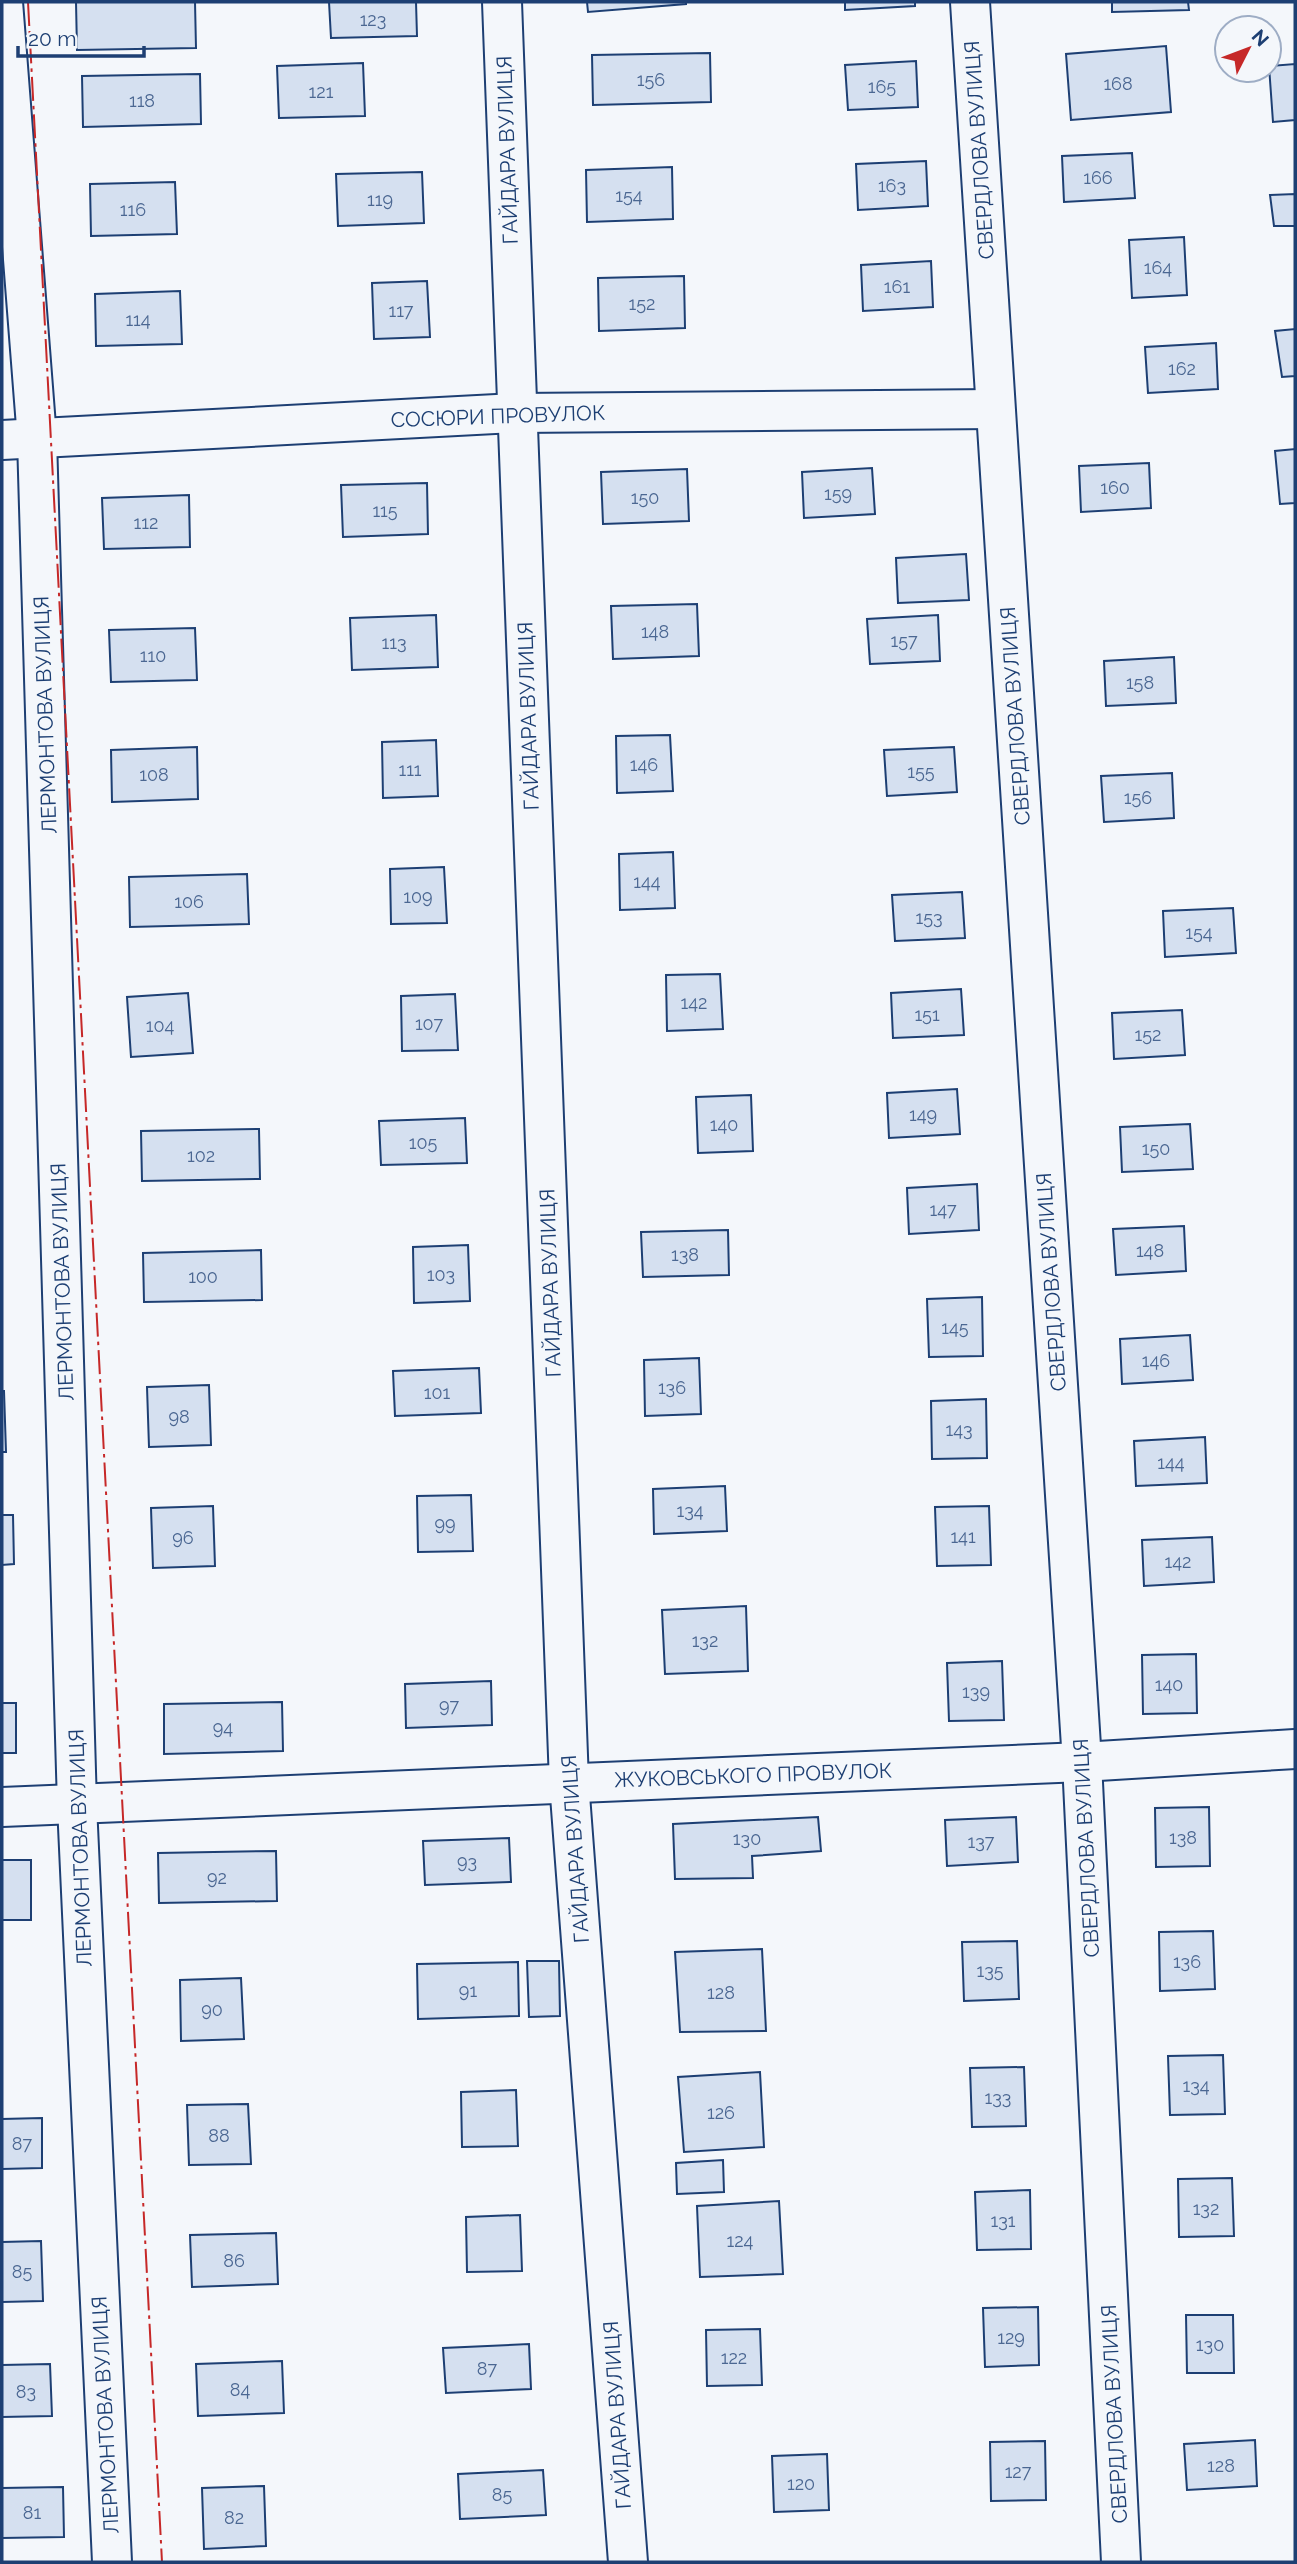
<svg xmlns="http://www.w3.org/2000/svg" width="1297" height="2564" font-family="Raleway,sans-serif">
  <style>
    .building { fill: #d5e0f0; stroke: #1d3f73; stroke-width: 2 }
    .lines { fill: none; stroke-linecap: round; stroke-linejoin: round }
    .minor-casing { stroke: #1d3f73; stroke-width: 42 }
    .minor { stroke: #f4f7fb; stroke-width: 38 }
    .power { stroke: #c62828; stroke-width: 2; stroke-dasharray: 24 5 3.5 5; stroke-linecap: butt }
    .labels { text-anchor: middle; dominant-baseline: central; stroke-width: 5; stroke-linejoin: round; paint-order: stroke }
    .number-label { font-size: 18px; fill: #4b6792 }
    .street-label { font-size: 21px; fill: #1d3f73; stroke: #f4f7fb }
  </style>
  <rect width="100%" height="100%" fill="#f4f7fb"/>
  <g class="building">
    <path d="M76,2H195L196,48L77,50Z"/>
    <path d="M329,2H416L417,36L331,38Z"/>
    <path d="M587,2H686V4L588,12Z"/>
    <path d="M845,2H915V6L845,10Z"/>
    <path d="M1112,2H1188L1189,10L1112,12Z"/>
    <path d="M1166,46L1171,112L1071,120L1066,54Z"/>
    <path d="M710,53L711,102L593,105L592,55Z"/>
    <path d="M916,61L918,107L848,110L845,65Z"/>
    <path d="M363,63L365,116L279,118L277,66Z"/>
    <path d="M1295,64V120L1273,122L1269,66Z"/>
    <path d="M200,74L201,124L83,127L82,76Z"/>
    <path d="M1132,153L1135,198L1064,202L1062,156Z"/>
    <path d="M926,161L928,206L858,210L856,164Z"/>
    <path d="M672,167L673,219L587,222L586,170Z"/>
    <path d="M422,172L424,223L338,226L336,174Z"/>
    <path d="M175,182L177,234L91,236L90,184Z"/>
    <path d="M1295,194V226H1274L1270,195Z"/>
    <path d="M1184,237L1187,295L1132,298L1129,240Z"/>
    <path d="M931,261L933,307L863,311L861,265Z"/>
    <path d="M684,276L685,328L599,331L598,278Z"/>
    <path d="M427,281L430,337L374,339L372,283Z"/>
    <path d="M180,291L182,344L96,346L95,294Z"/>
    <path d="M1295,329V376L1282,377L1275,331Z"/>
    <path d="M1216,343L1218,389L1148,393L1145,347Z"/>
    <path d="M1295,449V503L1280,504L1275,451Z"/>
    <path d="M1149,463L1151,508L1081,512L1079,466Z"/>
    <path d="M872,468L875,514L804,518L802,472Z"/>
    <path d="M687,469L689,521L603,524L601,472Z"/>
    <path d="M427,483L428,534L343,537L341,485Z"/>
    <path d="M189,495L190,547L104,549L102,498Z"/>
    <path d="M966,554L969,600L898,603L896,558Z"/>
    <path d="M697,604L699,656L613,659L611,606Z"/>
    <path d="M436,615L438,667L352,670L350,618Z"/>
    <path d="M938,615L940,661L870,664L867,619Z"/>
    <path d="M195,628L197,680L111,682L109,630Z"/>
    <path d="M1174,657L1176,703L1106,706L1104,661Z"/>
    <path d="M670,735L673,791L617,793L616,736Z"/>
    <path d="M436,740L438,796L383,798L382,742Z"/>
    <path d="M197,747L198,799L112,802L111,750Z"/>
    <path d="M954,747L957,792L887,796L884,750Z"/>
    <path d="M1172,773L1174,818L1104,822L1101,776Z"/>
    <path d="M673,852L675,908L620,910L619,854Z"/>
    <path d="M444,867L447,923L391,924L390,869Z"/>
    <path d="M247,874L249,924L130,927L129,877Z"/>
    <path d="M962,892L965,938L895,941L892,895Z"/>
    <path d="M1233,908L1236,953L1165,957L1163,911Z"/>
    <path d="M720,974L723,1029L667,1031L666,975Z"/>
    <path d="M961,989L964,1035L893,1038L891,993Z"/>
    <path d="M188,993L193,1053L131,1057L127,997Z"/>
    <path d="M455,994L458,1050L402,1051L401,996Z"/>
    <path d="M1182,1010L1185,1055L1114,1059L1112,1013Z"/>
    <path d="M957,1089L960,1134L889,1138L887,1093Z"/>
    <path d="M751,1095L753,1151L698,1153L696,1097Z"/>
    <path d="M465,1118L467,1163L381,1165L379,1121Z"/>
    <path d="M1190,1124L1193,1169L1122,1172L1120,1127Z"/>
    <path d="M259,1129L260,1179L142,1181L141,1131Z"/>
    <path d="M977,1184L979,1230L909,1234L907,1188Z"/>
    <path d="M1184,1226L1186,1271L1116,1275L1113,1229Z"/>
    <path d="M728,1230L729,1275L643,1277L641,1232Z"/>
    <path d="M468,1245L470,1301L414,1303L413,1247Z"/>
    <path d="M261,1250L262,1300L144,1302L143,1253Z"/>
    <path d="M982,1297L983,1356L929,1357L927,1299Z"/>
    <path d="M1190,1335L1193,1380L1122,1384L1120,1339Z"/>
    <path d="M699,1358L701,1414L645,1416L644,1360Z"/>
    <path d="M479,1368L481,1413L395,1416L393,1371Z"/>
    <path d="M209,1385L211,1445L149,1447L147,1387Z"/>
    <path d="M2,1391H4L6,1452H2Z"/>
    <path d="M986,1399L987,1458L932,1459L931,1401Z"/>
    <path d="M1205,1437L1207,1483L1136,1486L1134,1441Z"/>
    <path d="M725,1486L727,1531L654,1534L653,1489Z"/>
    <path d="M471,1495L473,1551L418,1552L417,1496Z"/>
    <path d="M213,1506L215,1566L153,1568L151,1508Z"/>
    <path d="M989,1506L991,1565L937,1566L935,1507Z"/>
    <path d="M2,1515H13L14,1564L2,1565Z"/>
    <path d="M1212,1537L1214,1582L1144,1586L1142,1540Z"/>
    <path d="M746,1606L748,1671L665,1674L662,1610Z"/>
    <path d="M1196,1654L1197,1713L1143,1714L1142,1655Z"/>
    <path d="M1002,1661L1004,1720L949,1721L947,1663Z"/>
    <path d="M491,1681L492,1725L406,1728L405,1684Z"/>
    <path d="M282,1702L283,1751L164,1754V1704Z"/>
    <rect x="2" y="1703" width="14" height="50"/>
    <path d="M1209,1807L1210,1866L1156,1867L1155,1808Z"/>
    <path d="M818,1817L821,1851L752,1856L753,1878L675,1879L673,1824Z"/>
    <path d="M1016,1817L1018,1862L947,1866L945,1820Z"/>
    <path d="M509,1838L511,1882L425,1885L423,1841Z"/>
    <path d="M276,1851L277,1901L159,1903L158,1853Z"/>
    <rect x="2" y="1860" width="29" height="60"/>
    <path d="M1213,1931L1215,1989L1160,1991L1159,1932Z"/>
    <path d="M1017,1941L1019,1999L964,2001L962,1942Z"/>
    <path d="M762,1949L766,2031L680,2032L675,1952Z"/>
    <path d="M527,1961H559L560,2016L529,2017Z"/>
    <path d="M518,1962L519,2016L418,2019L417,1964Z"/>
    <path d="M241,1978L244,2039L181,2041L180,1980Z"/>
    <path d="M1223,2055L1225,2114L1170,2115L1168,2056Z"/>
    <path d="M1024,2067L1026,2126L972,2127L970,2068Z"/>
    <path d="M760,2072L764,2147L684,2152L678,2077Z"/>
    <path d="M516,2090L518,2146L462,2147L461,2092Z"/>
    <path d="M248,2104L251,2164L189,2165L187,2105Z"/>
    <path d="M42,2118V2168L2,2169V2119Z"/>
    <path d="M723,2160L724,2192L677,2194L676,2163Z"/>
    <path d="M1232,2178L1234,2236L1179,2237L1178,2179Z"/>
    <path d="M1030,2190L1031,2249L977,2250L975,2192Z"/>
    <path d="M779,2201L783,2274L700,2277L697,2206Z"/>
    <path d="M520,2215L522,2271L467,2272L466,2217Z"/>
    <path d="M276,2233L278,2284L192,2287L190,2235Z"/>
    <path d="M41,2241L43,2301L2,2302V2242Z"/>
    <path d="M1038,2307L1039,2365L985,2367L983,2308Z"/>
    <path d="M1186,2315H1233L1234,2373H1187Z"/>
    <path d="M760,2329L762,2385L707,2386L706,2330Z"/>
    <path d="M529,2344L531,2389L446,2393L443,2348Z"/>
    <path d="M282,2361L284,2413L198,2416L196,2364Z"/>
    <path d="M50,2364L52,2416L2,2417V2365Z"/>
    <path d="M1255,2440L1257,2486L1187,2490L1184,2444Z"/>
    <path d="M1045,2441L1046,2500L991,2501L990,2442Z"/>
    <path d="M827,2454L829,2510L774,2512L772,2456Z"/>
    <path d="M543,2470L546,2515L460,2519L458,2474Z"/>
    <path d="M264,2486L266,2546L204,2549L202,2488Z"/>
    <path d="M63,2487L64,2537L2,2538V2488Z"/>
  </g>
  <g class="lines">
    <defs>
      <g id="minor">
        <path d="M3,2L37,439L77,1805L112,2562"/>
        <path d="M502,2L569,1782L628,2562"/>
        <path d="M970,2L1082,1762L1121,2562"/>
        <path d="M2,440L516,413L995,409"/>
        <path d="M2,1807L1082,1762L1295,1749"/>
      </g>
    </defs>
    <use href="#minor" class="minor-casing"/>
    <use href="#minor" class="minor"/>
    <path class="power" d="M28,2L162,2562"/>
  </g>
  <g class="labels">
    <g class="number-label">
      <text x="373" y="19">123</text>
      <text x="651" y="79">156</text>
      <text x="1118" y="83">168</text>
      <text x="882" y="86">165</text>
      <text x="321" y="91">121</text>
      <text x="142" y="100">118</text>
      <text x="1098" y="177">166</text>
      <text x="892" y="185">163</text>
      <text x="629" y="195">154</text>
      <text x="380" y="199">119</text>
      <text x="133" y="209">116</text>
      <text x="1158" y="267">164</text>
      <text x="897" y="286">161</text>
      <text x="642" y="303">152</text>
      <text x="401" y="310">117</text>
      <text x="138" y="319">114</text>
      <text x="1182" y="368">162</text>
      <text x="1115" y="487">160</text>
      <text x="838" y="493">159</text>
      <text x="645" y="497">150</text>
      <text x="385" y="510">115</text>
      <text x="146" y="522">112</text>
      <text x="655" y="631">148</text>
      <text x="904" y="640">157</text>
      <text x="394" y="642">113</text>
      <text x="153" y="655">110</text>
      <text x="1140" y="682">158</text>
      <text x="644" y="764">146</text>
      <text x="410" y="769">111</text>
      <text x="921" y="771">155</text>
      <text x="154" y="774">108</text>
      <text x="1138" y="797">156</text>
      <text x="647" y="881">144</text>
      <text x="418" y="896">109</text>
      <text x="189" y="901">106</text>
      <text x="929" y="917">153</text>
      <text x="1199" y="932">154</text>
      <text x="694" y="1002">142</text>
      <text x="927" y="1014">151</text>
      <text x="429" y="1023">107</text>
      <text x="160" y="1025">104</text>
      <text x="1148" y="1034">152</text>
      <text x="923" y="1114">149</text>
      <text x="724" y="1124">140</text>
      <text x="423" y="1142">105</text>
      <text x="1156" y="1148">150</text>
      <text x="201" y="1155">102</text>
      <text x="943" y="1209">147</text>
      <text x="1150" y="1250">148</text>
      <text x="685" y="1254">138</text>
      <text x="441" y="1274">103</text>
      <text x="203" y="1276">100</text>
      <text x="955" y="1327">145</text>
      <text x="1156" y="1360">146</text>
      <text x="672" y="1387">136</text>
      <text x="437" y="1392">101</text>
      <text x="179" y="1416">98</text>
      <text x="959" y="1429">143</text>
      <text x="1171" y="1462">144</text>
      <text x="690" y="1510">134</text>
      <text x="445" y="1523">99</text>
      <text x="963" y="1536">141</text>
      <text x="183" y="1537">96</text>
      <text x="1178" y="1561">142</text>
      <text x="705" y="1640">132</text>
      <text x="1169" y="1684">140</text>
      <text x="976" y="1691">139</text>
      <text x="449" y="1705">97</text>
      <text x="223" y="1727">94</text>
      <text x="1183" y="1837">138</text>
      <text x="747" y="1838">130</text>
      <text x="981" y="1841">137</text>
      <text x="467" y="1861">93</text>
      <text x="217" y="1877">92</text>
      <text x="1187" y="1961">136</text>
      <text x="990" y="1970">135</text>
      <text x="468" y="1990">91</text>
      <text x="721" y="1992">128</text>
      <text x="212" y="2009">90</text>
      <text x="1196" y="2085">134</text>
      <text x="998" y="2097">133</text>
      <text x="721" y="2112">126</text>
      <text x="219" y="2135">88</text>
      <text x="22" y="2143">87</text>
      <text x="1206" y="2208">132</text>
      <text x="1003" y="2220">131</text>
      <text x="740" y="2240">124</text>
      <text x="234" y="2260">86</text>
      <text x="22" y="2271">85</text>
      <text x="1011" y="2337">129</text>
      <text x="1210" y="2344">130</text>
      <text x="734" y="2357">122</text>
      <text x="487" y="2368">87</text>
      <text x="240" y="2389">84</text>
      <text x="26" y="2391">83</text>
      <text x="1221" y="2465">128</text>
      <text x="1018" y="2471">127</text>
      <text x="801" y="2483">120</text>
      <text x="502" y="2494">85</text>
      <text x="32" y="2512">81</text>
      <text x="234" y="2517">82</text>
    </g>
    <g class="street-label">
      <text transform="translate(507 150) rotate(-92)">ГАЙДАРА ВУЛИЦЯ</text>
      <text transform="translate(979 150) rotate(-94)">СВЕРДЛОВА ВУЛИЦЯ</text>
      <text transform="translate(498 416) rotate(-2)">СОСЮРИ ПРОВУЛОК</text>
      <text transform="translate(45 715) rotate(-92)">ЛЕРМОНТОВА ВУЛИЦЯ</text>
      <text transform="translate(528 716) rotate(-92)">ГАЙДАРА ВУЛИЦЯ</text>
      <text transform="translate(1015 716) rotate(-94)">СВЕРДЛОВА ВУЛИЦЯ</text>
      <text transform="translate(62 1282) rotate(-92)">ЛЕРМОНТОВА ВУЛИЦЯ</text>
      <text transform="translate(1051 1282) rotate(-94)">СВЕРДЛОВА ВУЛИЦЯ</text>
      <text transform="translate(550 1283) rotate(-92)">ГАЙДАРА ВУЛИЦЯ</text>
      <text transform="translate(753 1775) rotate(-2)">ЖУКОВСЬКОГО ПРОВУЛОК</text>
      <text transform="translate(80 1848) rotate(-92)">ЛЕРМОНТОВА ВУЛИЦЯ</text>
      <text transform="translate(1086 1848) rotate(-93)">СВЕРДЛОВА ВУЛИЦЯ</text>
      <text transform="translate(575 1849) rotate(-94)">ГАЙДАРА ВУЛИЦЯ</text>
      <text transform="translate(1114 2414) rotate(-93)">СВЕРДЛОВА ВУЛИЦЯ</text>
      <text transform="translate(105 2415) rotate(-93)">ЛЕРМОНТОВА ВУЛИЦЯ</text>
      <text transform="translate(617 2415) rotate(-94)">ГАЙДАРА ВУЛИЦЯ</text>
    </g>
  </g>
  <rect width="1297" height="2564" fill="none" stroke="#1d3f73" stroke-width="7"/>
  <g transform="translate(1248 49) rotate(48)"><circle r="33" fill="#f4f7fb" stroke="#9eadc5" stroke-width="2"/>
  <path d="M0-5L12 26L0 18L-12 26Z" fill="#c62828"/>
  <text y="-10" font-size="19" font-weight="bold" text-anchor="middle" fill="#1d3f73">N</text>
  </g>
  <path d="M18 46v10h126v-10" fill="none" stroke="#1d3f73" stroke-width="3.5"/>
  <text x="28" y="46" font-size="21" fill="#1d3f73" stroke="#f4f7fb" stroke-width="5" paint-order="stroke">20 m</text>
</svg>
